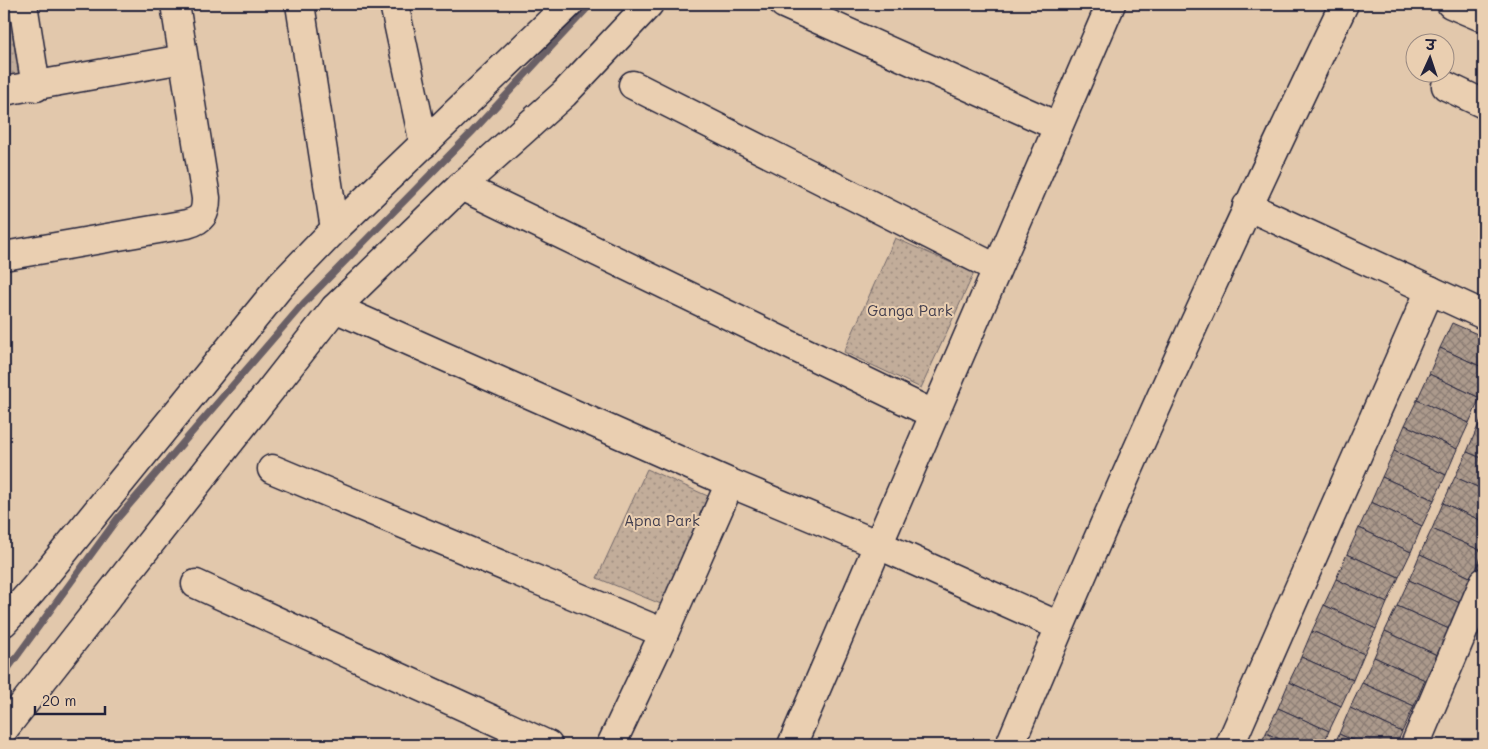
<svg xmlns="http://www.w3.org/2000/svg" width="1488" height="749" font-family="Mali,'Playpen Sans Deva',sans-serif">
  <style>
    .park { fill: url(#park-dots); stroke: #72686a }
    .lines { fill: none; stroke-linecap: round; stroke-linejoin: round }
    .stream { stroke: #695f65; stroke-width: 7 }
    .building { fill: url(#building-cross-hatch); stroke: #22223b }
    .minor-casing { stroke: #22223b; stroke-width: 31 }
    .minor { stroke: #eacfb1; stroke-width: 28 }
    .labels { text-anchor: middle; dominant-baseline: central; stroke-width: 4; stroke-linejoin: round; paint-order: stroke }
    .park-label { font-size: 15px; fill: #423e4e; stroke: #eacfb1 }
  </style>
  <defs>
    <pattern id="park-dots" width="8" height="8" patternUnits="userSpaceOnUse" patternTransform="scale(1.25)"><rect width="8" height="8" fill="#c2ad9a"/><path d="M2 2h.1M6 6h.1" fill="none" stroke="#9d8c7f" stroke-width="1.8" stroke-linecap="round"/></pattern>
    <pattern id="building-cross-hatch" width="8" height="8" patternUnits="userSpaceOnUse" patternTransform="scale(1.25)"><rect width="8" height="8" fill="#ac9a8c"/><path d="M0 0l8 8M0 8l8-8" fill="none" stroke="#8c7d74"/></pattern>
  </defs>
  <rect width="100%" height="100%" fill="#e2c8ac"/>
  <filter id="ink" filterUnits="userSpaceOnUse"><feTurbulence type="fractalNoise" baseFrequency=".02" numOctaves="2"/><feDisplacementMap in="SourceGraphic" scale="10" xChannelSelector="R" yChannelSelector="G"/><feConvolveMatrix kernelMatrix="1 2 1 2 8 2 1 2 1" color-interpolation-filters="sRGB"/></filter>
  <g filter="url(#ink)">
    <g class="park">
      <path d="M4,4H8L19,77L4,79Z"/>
      <path d="M895,238L974,273L921,388L844,352Z"/>
      <path d="M647,469L710,497L661,604L597,578Z"/>
    </g>
    <g class="lines">
      <path class="stream" d="M4,674L117,519L303,304L472,132L591,4"/>
    </g>
    <g class="building">
      <path d="M1452,323L1484,337V368L1440,348Z"/>
      <path d="M1440,348L1484,368V389L1480,398L1429,374Z"/>
      <path d="M1429,374L1480,398L1469,423L1417,400Z"/>
      <path d="M1417,400L1469,423L1457,449L1405,425Z"/>
      <path d="M1484,413V429L1478,426Z"/>
      <path d="M1405,425L1457,449L1446,475L1394,451Z"/>
      <path d="M1478,426L1484,429V459L1467,452Z"/>
      <path d="M1394,451L1446,475L1434,500L1382,477Z"/>
      <path d="M1467,452L1484,459V490L1455,477Z"/>
      <path d="M1382,477L1434,500L1422,526L1371,502Z"/>
      <path d="M1455,477L1484,490V522L1443,503Z"/>
      <path d="M1371,502L1422,526L1411,552L1359,528Z"/>
      <path d="M1443,503L1484,522V552L1432,529Z"/>
      <path d="M1359,528L1411,552L1399,577L1347,554Z"/>
      <path d="M1432,529L1484,552L1472,578L1420,554Z"/>
      <path d="M1347,554L1399,577L1387,603L1336,579Z"/>
      <path d="M1420,554L1472,578L1460,603L1409,580Z"/>
      <path d="M1336,579L1387,603L1376,629L1324,605Z"/>
      <path d="M1409,580L1460,603L1449,629L1397,606Z"/>
      <path d="M1324,605L1376,629L1364,654L1312,631Z"/>
      <path d="M1397,606L1449,629L1437,655L1385,631Z"/>
      <path d="M1312,631L1364,654L1353,680L1301,657Z"/>
      <path d="M1385,631L1437,655L1425,680L1374,657Z"/>
      <path d="M1301,657L1353,680L1341,706L1289,682Z"/>
      <path d="M1374,657L1425,680L1414,706L1362,683Z"/>
      <path d="M1289,682L1341,706L1329,731L1278,708Z"/>
      <path d="M1362,683L1414,706L1402,732L1350,708Z"/>
      <path d="M1278,708L1329,731L1323,745H1292L1266,733Z"/>
      <path d="M1350,708L1402,732L1396,745H1363L1339,734Z"/>
      <path d="M1266,733L1292,745H1260Z"/>
      <path d="M1339,734L1363,745H1334Z"/>
    </g>
    <g class="lines">
      <defs>
        <g id="minor">
          <path d="M23,4L36,87"/>
          <path d="M300,4L335,229"/>
          <path d="M394,4L424,144"/>
          <path d="M784,4L1057,126"/>
          <path d="M1451,4L1484,18"/>
          <path d="M633,85L996,268"/>
          <path d="M1446,86L1484,104"/>
          <path d="M4,91L183,59"/>
          <path d="M461,186L933,414"/>
          <path d="M1247,206L1484,315"/>
          <path d="M4,256L187,224C202,220 206,214 206,198L175,4"/>
          <path d="M335,308L730,483L879,545L1059,626"/>
          <path d="M272,469L664,633"/>
          <path d="M196,584L548,745"/>
          <path d="M4,622L33,590L281,285L335,229L569,4"/>
          <path d="M4,729L335,308L461,186L564,94L649,4"/>
          <path d="M611,745L664,633L730,483"/>
          <path d="M792,745L1111,4"/>
          <path d="M1010,745C1114,495 1227,248 1344,4"/>
          <path d="M1230,745L1430,290"/>
          <path d="M1415,745L1484,582"/>
        </g>
      </defs>
      <use href="#minor" class="minor-casing"/>
      <use href="#minor" class="minor"/>
    </g>
  </g>
  <g class="labels">
    <g class="park-label">
      <text x="910" y="310">Ganga Park</text>
      <text x="662" y="520">Apna Park</text>
    </g>
  </g>
  <rect width="1488" height="749" fill="none" stroke="#eacfb1" stroke-width="20"/>
  <rect x="10" y="10" width="1468" height="729" fill="none" stroke="#22223b" stroke-width="2" filter="url(#ink)"/>
  <g transform="translate(1430 58) rotate(3)"><circle r="24" fill="#eacfb1" stroke="#9a8a82"/>
  <path d="M0-4L9 19L0 12L-9 19Z" fill="#22223b"/>
  <text y="-8" font-size="14" font-weight="bold" text-anchor="middle" fill="#22223b">उ</text>
  </g>
  <path d="M35 706v8h70v-8" fill="none" stroke="#22223b" stroke-width="2.5"/>
  <text x="42" y="706" font-size="15" fill="#22223b" stroke="#eacfb1" stroke-width="4" paint-order="stroke">20 m</text>
</svg>
